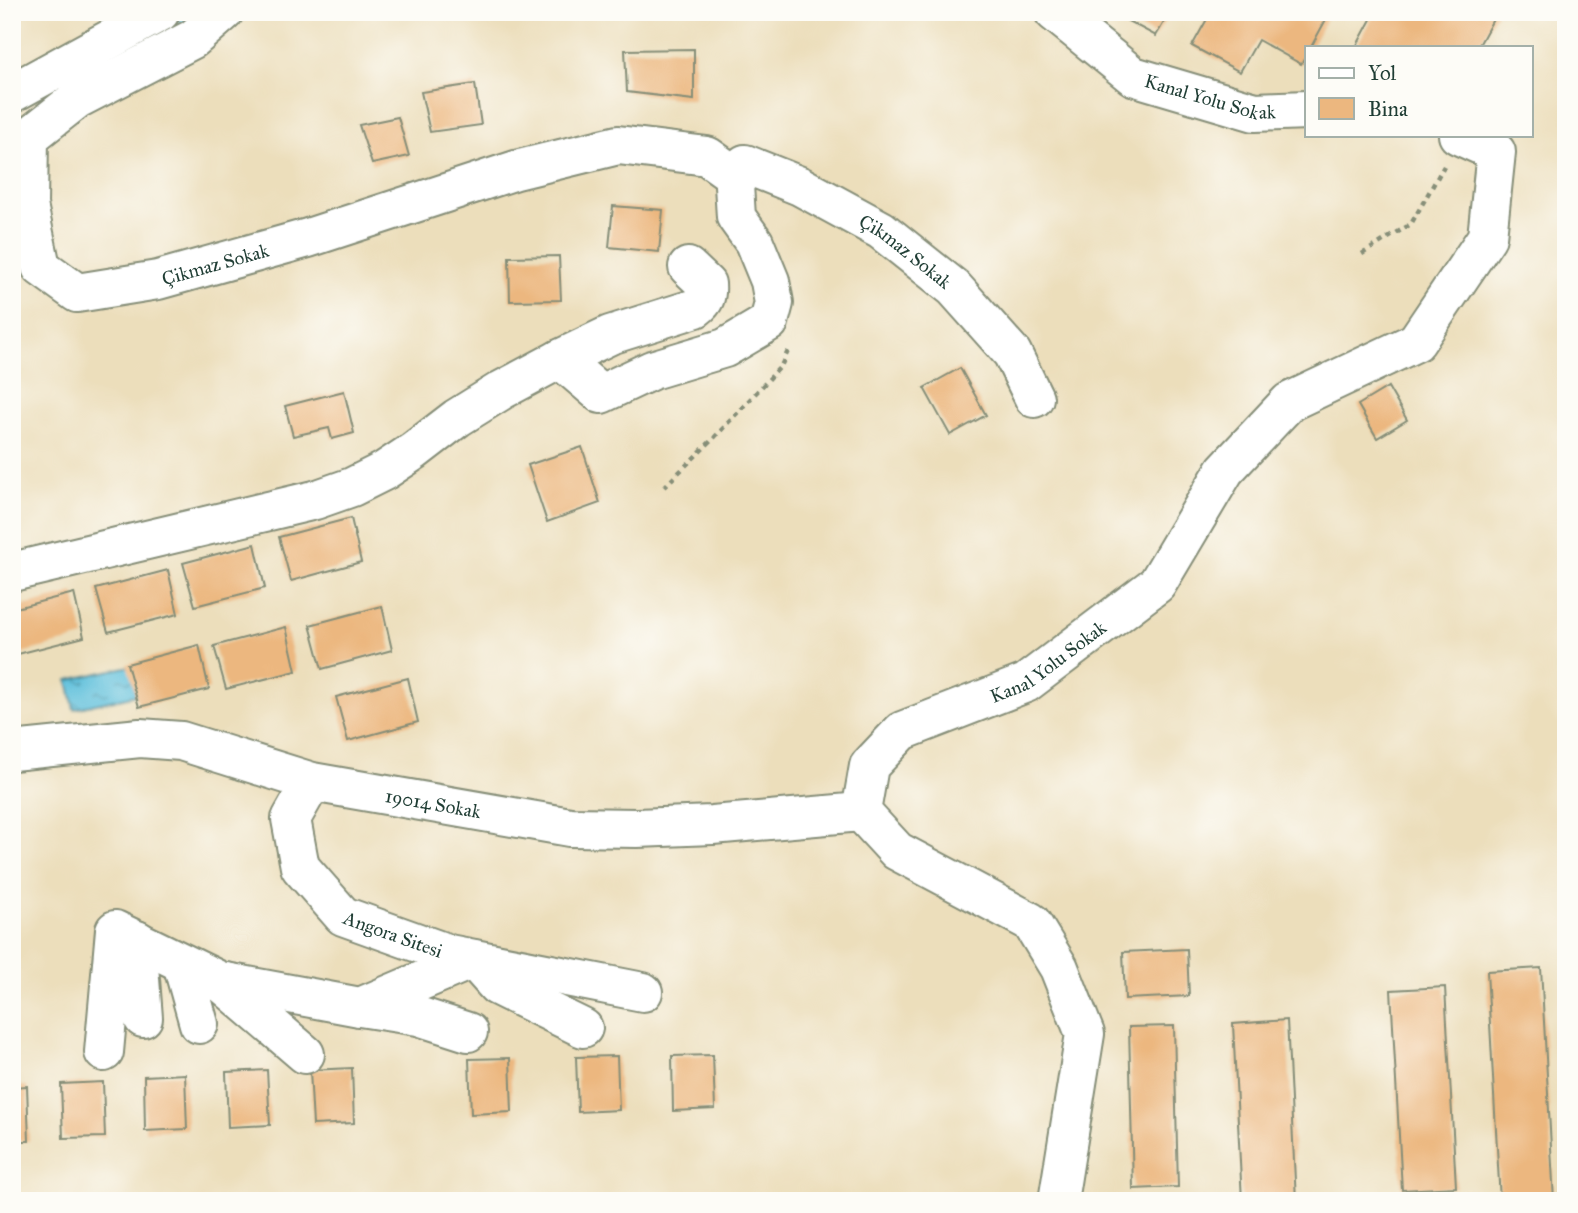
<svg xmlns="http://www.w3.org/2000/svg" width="1578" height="1213" font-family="'IM FELL Great Primer',serif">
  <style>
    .water { fill: url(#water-ripples); stroke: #3e7e88; stroke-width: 2 }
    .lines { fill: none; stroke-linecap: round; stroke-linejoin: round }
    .stream { stroke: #5dbfdb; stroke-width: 9 }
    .building { fill: #ecb77f }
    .minor-casing { stroke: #868e78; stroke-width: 42 }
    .path { stroke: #868e78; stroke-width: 4.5; stroke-dasharray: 5 5; stroke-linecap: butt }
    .minor { stroke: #fff; stroke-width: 38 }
    .labels { text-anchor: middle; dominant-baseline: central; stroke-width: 5; stroke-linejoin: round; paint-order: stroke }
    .street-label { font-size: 19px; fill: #1f3d34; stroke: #fdfcf7 }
  </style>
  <defs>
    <pattern id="water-ripples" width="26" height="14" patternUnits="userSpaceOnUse" patternTransform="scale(1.75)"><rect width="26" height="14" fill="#5dbfdb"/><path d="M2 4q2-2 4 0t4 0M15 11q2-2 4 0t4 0" fill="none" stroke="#4c9cb2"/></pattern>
  </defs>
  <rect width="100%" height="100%" fill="#fdfcf7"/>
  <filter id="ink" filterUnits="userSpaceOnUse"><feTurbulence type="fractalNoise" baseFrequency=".0143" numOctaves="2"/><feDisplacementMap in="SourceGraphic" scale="14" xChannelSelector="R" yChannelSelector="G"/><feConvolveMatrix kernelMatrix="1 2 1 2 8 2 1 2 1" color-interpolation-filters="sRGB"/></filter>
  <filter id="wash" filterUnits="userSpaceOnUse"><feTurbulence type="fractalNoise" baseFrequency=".00686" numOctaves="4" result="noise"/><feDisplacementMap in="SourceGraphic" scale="28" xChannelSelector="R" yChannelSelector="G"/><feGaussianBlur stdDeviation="1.57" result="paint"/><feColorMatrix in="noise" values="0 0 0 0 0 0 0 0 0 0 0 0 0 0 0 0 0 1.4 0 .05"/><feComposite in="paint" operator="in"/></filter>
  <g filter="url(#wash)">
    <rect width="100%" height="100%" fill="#ecdebb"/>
    <path class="water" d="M130,666L136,695L74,709L68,680Z"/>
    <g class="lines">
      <path class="stream" d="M160,34L180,24L195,12"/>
    </g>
    <g id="blocks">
      <g class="building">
        <path d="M1111,12H1170L1156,36Z"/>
        <path d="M1211,12H1330L1311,47H1307V55L1301,64L1258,40L1240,72L1192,46Z"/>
        <path d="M1375,12H1497L1478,47H1356Z"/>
        <path d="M694,49V100L627,92L625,50Z"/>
        <path d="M475,84L481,125L430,132L421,92Z"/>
        <path d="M398,117L409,156L372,164L359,125Z"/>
        <path d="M613,206L663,210L659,252L609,247Z"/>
        <path d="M559,256L561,300L510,301L509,257Z"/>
        <path d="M960,368L986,415L950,435L924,388Z"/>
        <path d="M1388,387L1407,420L1377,438L1358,405Z"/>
        <path d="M344,391L354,433L332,439L329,428L293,436L285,406Z"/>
        <path d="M582,447L600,503L547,522L528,465Z"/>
        <path d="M351,518L361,562L291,581L279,537Z"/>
        <path d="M255,544L265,588L195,606L183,563Z"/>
        <path d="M168,570L178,614L108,632L96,589Z"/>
        <path d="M74,593L84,637L14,655L12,648V609Z"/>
        <path d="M382,606L392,650L322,669L310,625Z"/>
        <path d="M286,627L296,671L226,689L214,646Z"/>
        <path d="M199,645L209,689L139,707L127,664Z"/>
        <path d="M408,678L418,722L348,741L336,697Z"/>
        <path d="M1187,949L1189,996L1125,999L1123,952Z"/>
        <path d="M1541,968L1554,1201H1500L1487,971Z"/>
        <path d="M1445,987L1456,1187L1402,1190L1391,990Z"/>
        <path d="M1287,1020L1296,1201H1242L1233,1024Z"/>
        <path d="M1174,1026L1178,1187L1133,1189L1129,1027Z"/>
        <path d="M713,1055L715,1109L673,1111L672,1056Z"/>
        <path d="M617,1056L619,1110L578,1112L576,1057Z"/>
        <path d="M510,1058L512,1112L471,1114L469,1059Z"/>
        <path d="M352,1068L354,1123L313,1125L310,1070Z"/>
        <path d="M267,1070L270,1125L228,1127L226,1072Z"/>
        <path d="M185,1074L187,1129L145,1131L144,1076Z"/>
        <path d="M103,1082L105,1137L63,1138L61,1084Z"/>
        <path d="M27,1086L29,1141H12V1087Z"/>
      </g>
    </g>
  </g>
  <g filter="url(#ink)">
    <use href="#blocks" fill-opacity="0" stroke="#868e78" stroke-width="2"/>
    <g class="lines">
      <defs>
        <g id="minor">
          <path id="s1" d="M224,12L193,39L77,99L29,137L28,205L41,267L77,293L158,280L308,238L516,170L618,145L707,156L738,178"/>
          <path id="s2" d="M1054,12L1133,76L1255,112L1307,110"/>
          <path d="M12,93L160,12"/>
          <path id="s3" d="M560,359L601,394L652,370L725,348L769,322L774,303L770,281L754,242L736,217L734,185L745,164L800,186L881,230L954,288L1012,353L1034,398"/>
          <path d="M12,572L315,500L352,487L384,471L414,451L457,418L502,390L560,359L610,335L696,308C705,301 707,296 706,284L688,267"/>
          <path id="s4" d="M12,751L140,738L181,741L312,782L570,827L637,828L712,825L861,812"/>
          <path id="s5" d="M312,782L291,819L300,867L343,916L449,954L643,992"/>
          <path d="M137,940L143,1018"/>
          <path d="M182,963L199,1024"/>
          <path d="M222,983L305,1054"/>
          <path d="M360,1007L418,1016L468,1032"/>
          <path d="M104,1052L115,930L220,981L360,1007L473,959L497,986L583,1028"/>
          <path id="s6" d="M1058,1201L1085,1034L1059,968L1031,922L897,851L861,812L869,766L902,731L1026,683L1157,584L1225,470L1289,402L1416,342L1487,237L1496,152L1458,135"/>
        </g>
      </defs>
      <use href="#minor" class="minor-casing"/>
      <g class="path">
        <path d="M1362,254L1411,224L1444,166"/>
        <path d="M664,487L713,439L781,366L788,351"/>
      </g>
      <use href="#minor" class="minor"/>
    </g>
  </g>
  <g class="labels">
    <g class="street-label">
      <text stroke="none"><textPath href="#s2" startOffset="182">Kanal Yolu Sokak</textPath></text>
      <text stroke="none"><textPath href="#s3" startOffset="592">Çikmaz Sokak</textPath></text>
      <text stroke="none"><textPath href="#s1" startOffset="550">Çikmaz Sokak</textPath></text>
      <text stroke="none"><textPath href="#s6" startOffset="756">Kanal Yolu Sokak</textPath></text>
      <text stroke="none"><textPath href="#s4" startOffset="430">19014 Sokak</textPath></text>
      <text stroke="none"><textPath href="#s5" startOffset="210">Angora Sitesi</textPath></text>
    </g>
  </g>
  <rect width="1578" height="1213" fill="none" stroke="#fdfcf7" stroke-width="42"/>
  <rect x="1305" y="46" width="228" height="91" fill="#fdfcf7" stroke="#a4b0a9" stroke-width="2"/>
  <rect x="1319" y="68" width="35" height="10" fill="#ffffff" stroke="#a4b0a9" stroke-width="2"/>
  <text x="1368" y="80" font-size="21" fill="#1f3d34">Yol</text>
  <rect x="1319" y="98" width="35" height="21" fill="#ecb77f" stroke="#a4b0a9" stroke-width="2"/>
  <text x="1368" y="116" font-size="21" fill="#1f3d34">Bina</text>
</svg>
